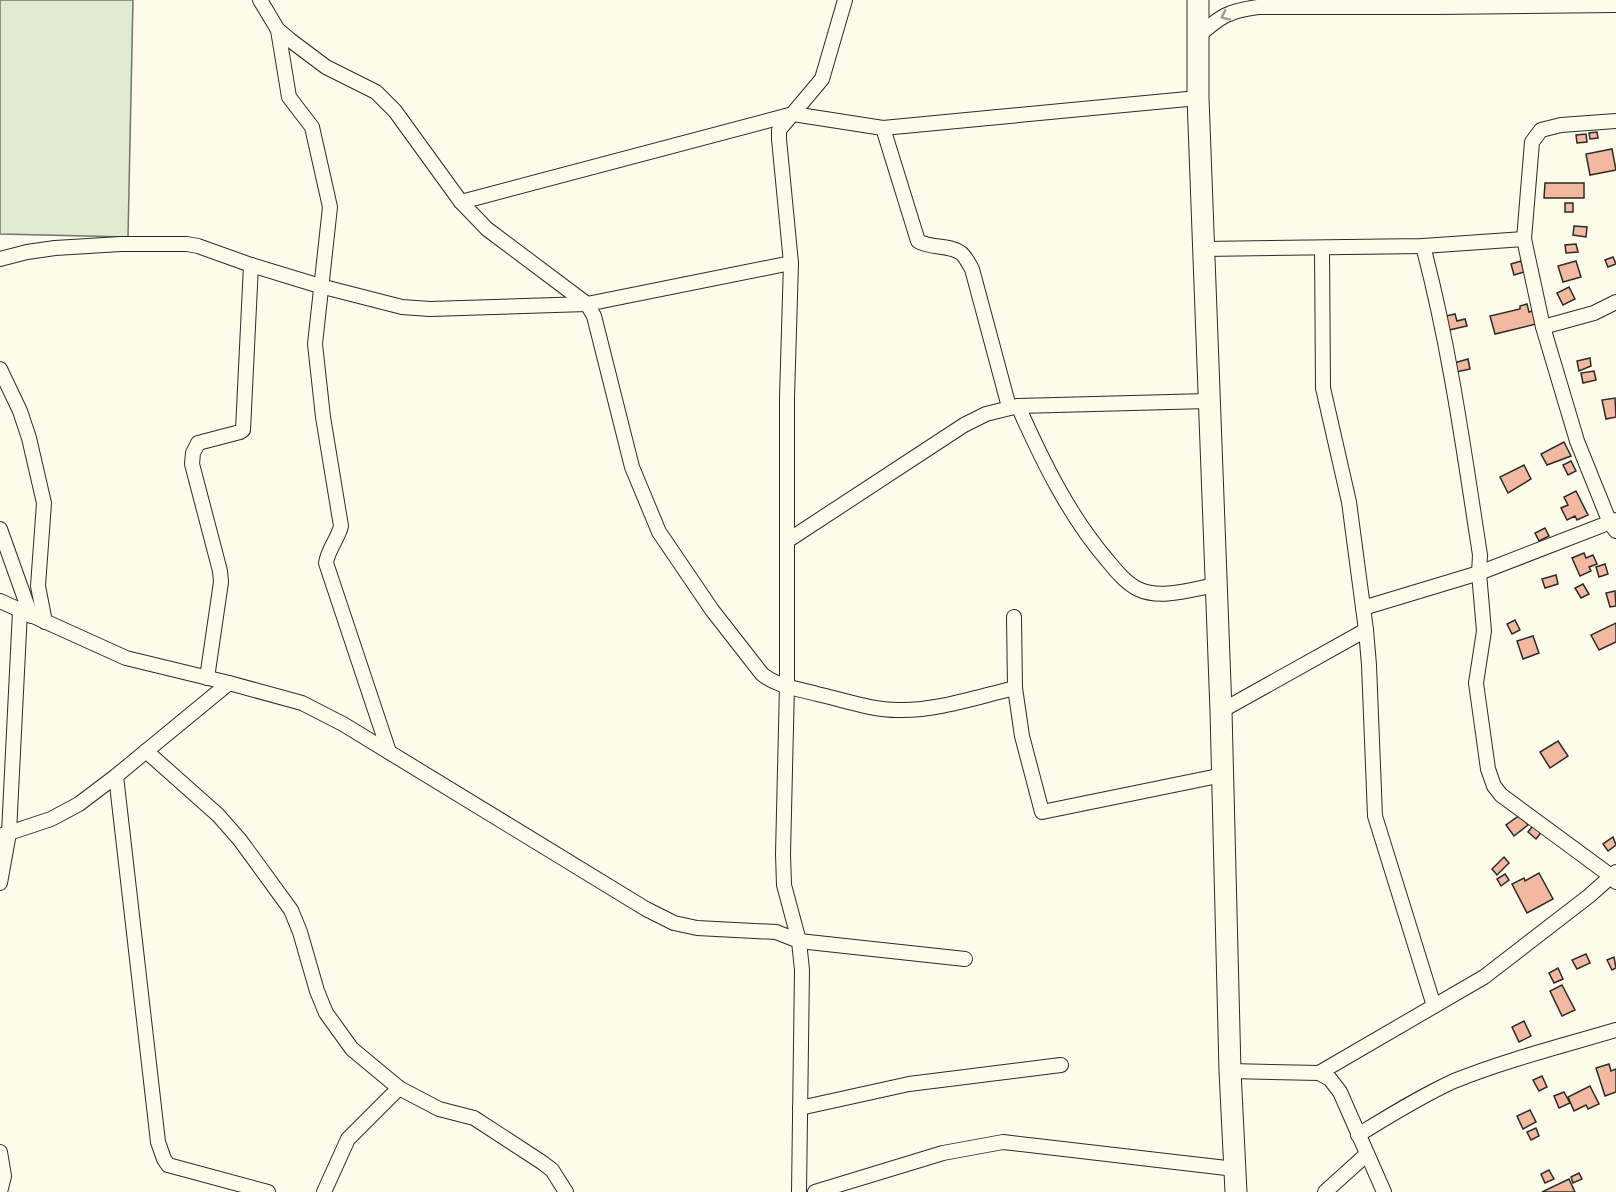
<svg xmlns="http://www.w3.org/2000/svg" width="1616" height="1192" font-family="'PT Serif',serif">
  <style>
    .green { fill: #deebd1; stroke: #74746e; stroke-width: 1.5 }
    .building { fill: #f2b8a0; stroke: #2b2b2b; stroke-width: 1.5 }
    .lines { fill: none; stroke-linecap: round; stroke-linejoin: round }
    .minor-casing { stroke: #2b2b2b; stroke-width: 16 }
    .primary-casing { stroke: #2b2b2b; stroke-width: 23 }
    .minor { stroke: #fdfbea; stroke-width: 14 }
    .primary { stroke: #fdfbea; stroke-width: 21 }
    .oneway { stroke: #9e9d94 }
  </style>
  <rect width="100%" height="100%" fill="#fdfbea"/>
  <path class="green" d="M0,0H133L128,237L0,234Z"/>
  <g class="building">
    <path d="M1597,132L1598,138L1590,139L1589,133Z"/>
    <path d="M1586,134L1587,142L1577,143L1576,135Z"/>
    <path d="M1612,149L1616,170L1590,175L1586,154Z"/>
    <path d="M1545,183H1584V198H1544Z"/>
    <rect x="1565" y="203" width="8" height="9"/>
    <path d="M1574,226L1587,227L1586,237L1573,235Z"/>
    <path d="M1576,244L1578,252L1566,253L1565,245Z"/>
    <path d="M1613,257L1616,264L1608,267L1605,260Z"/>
    <path d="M1521,261L1524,272L1514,275L1511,264Z"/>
    <path d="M1576,261L1581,277L1563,282L1558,266Z"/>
    <path d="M1569,287L1575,299L1563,305L1557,293Z"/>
    <path d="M1527,304L1529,312L1533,311L1536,324L1495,334L1490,316L1520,309V306Z"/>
    <path d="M1455,314L1457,321L1465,319L1467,326L1449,330L1446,316Z"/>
    <path d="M1590,358L1591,366L1579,371L1577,361Z"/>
    <path d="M1468,359L1470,369L1456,372L1454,363Z"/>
    <path d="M1594,371L1596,380L1583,383L1581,373Z"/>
    <path d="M1615,398L1616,417L1606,419L1602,400Z"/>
    <path d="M1564,442L1571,456L1547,465L1541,454Z"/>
    <path d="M1571,461L1576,471L1568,475L1563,465Z"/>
    <path d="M1524,465L1531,479L1508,493L1500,477Z"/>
    <path d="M1576,491L1588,515L1577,520L1575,516L1567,520L1561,508L1568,505L1564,497Z"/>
    <path d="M1545,528L1549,536L1539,541L1535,533Z"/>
    <path d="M1584,553L1586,558L1593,555L1597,564L1589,567L1591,571L1580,576L1572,558Z"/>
    <path d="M1605,564L1608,574L1599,577L1596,567Z"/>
    <path d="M1556,575L1558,584L1545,588L1542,579Z"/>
    <path d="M1583,584L1589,594L1581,598L1575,588Z"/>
    <path d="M1615,591L1616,606L1610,607L1606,593Z"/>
    <path d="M1515,620L1520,630L1512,634L1507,624Z"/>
    <path d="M1616,623V642L1599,650L1591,635Z"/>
    <path d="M1533,636L1539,653L1523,659L1517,641Z"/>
    <path d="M1558,741L1568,756L1550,768L1540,752Z"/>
    <path d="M1520,815L1528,825L1514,836L1506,825Z"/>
    <path d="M1535,823L1543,830L1536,839L1528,832Z"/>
    <path d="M1613,837L1616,845L1608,851L1603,844Z"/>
    <path d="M1504,857L1509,863L1497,875L1492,869Z"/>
    <path d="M1539,873L1553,899L1527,913L1512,884L1524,878L1525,881Z"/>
    <path d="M1505,874L1509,880L1501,886L1497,879Z"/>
    <path d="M1586,954L1590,963L1577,969L1572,960Z"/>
    <path d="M1614,957L1616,968L1612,970L1607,960Z"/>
    <path d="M1558,968L1563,979L1554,983L1549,973Z"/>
    <path d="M1562,985L1575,1010L1562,1016L1550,991Z"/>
    <path d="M1524,1021L1531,1036L1519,1042L1512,1027Z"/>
    <path d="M1609,1064L1611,1071L1616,1069V1092L1605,1096L1596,1068Z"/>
    <path d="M1542,1076L1547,1087L1539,1091L1533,1080Z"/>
    <path d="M1590,1086L1599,1104L1588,1109L1586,1105L1574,1111L1568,1097Z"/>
    <path d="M1564,1092L1570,1103L1559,1108L1554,1096Z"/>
    <path d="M1530,1110L1536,1122L1523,1129L1517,1116Z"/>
    <path d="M1536,1128L1539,1136L1531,1140L1527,1132Z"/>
    <path d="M1549,1170L1554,1179L1545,1183L1541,1174Z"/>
    <path d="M1579,1173L1582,1179L1573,1183L1571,1177Z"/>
    <path d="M1569,1179L1575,1192H1542Z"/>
  </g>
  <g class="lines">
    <defs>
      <g id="minor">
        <path d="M260,0L278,30L290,40L326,67L376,92L395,111L461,202L487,229L587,304L594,316L632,467L659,532L712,610L762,674C776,686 799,689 817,694C844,700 871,710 898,710C937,711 977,697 1015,688"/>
        <path d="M278,30L289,97L312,127L330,207L315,344L323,417L341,526C338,539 328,549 326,563L389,752"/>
        <path d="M1198,36C1221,16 1228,11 1258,7H1437L1616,5"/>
        <path d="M883,128L918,241C931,249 948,244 961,253C965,256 969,264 972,269L1009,407"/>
        <path d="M461,202L793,114L883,128L1198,98"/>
        <path d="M1524,239L1543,327L1577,441L1610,523L1616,531"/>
        <path d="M1423,246C1450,348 1464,452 1480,555L1479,573L1484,631L1476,683L1488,769L1494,786L1501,795L1611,876L1616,882"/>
        <path d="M1322,248L1323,388L1349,502L1366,630L1369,665L1375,816L1434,1006"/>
        <path d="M1203,249L1423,246L1524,239L1532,142L1541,130L1561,125L1616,121"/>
        <path d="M0,259L27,252L55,248L121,244H187L198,246L251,265L320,286L402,307L430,309L587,304L791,263"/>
        <path d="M1543,327L1594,313L1616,302"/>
        <path d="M0,369L20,411L29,438L44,503L38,586L45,622"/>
        <path d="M1018,406C1042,460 1069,516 1108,561C1117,572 1126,583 1138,589C1161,600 1192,589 1216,585"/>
        <path d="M0,529L31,616"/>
        <path d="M787,541L964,425L986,414L1018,406L1208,401"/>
        <path d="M0,601L126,658L229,683L302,703L343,724L646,909L674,923L697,928L776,932L799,941L965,959"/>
        <path d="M1363,608L1479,573L1616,520"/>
        <path d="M1014,617L1015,688L1022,736L1042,812L1223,775"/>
        <path d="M207,678L221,582L220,571L192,464L193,453L198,443L240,432L243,430L251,265"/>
        <path d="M1221,711L1366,630"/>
        <path d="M146,751L218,815L240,840L291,910L300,932L317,991L326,1013L352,1049L399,1088L439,1109L474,1118L543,1163L552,1170L566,1192"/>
        <path d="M116,776L158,1142L164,1159L168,1165L268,1192"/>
        <path d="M0,836L51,819L79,804L116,776L229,683"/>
        <path d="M0,883L9,833L20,611"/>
        <path d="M1230,1071L1319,1073L1330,1079L1340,1092L1384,1192"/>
        <path d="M1319,1073L1484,977L1589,896L1616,872"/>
        <path d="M800,1108L909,1084L1061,1065"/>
        <path d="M1358,1135C1389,1116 1421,1096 1454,1081C1506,1060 1562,1046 1616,1030"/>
        <path d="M0,1152L4,1176L0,1192"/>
        <path d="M324,1192L348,1139L399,1088"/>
        <path d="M799,1192L802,970L799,941L784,885L783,854L787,685V397L791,263L779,139V130L822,79L845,0"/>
        <path d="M815,1192L943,1153L1003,1142L1235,1169"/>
        <path d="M1325,1192L1367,1154"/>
      </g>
      <path id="primary" d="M1198,0V98L1221,711L1230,1071L1236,1192"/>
    </defs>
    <use href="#minor" class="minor-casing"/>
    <use href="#primary" class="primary-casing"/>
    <use href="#minor" class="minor"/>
    <use href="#primary" class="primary"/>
  </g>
  <defs><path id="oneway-chevron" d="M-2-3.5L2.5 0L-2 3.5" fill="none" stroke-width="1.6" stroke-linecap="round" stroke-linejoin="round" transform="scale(1.5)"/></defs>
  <use class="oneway" href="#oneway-chevron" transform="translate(1225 16) rotate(154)"/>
</svg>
